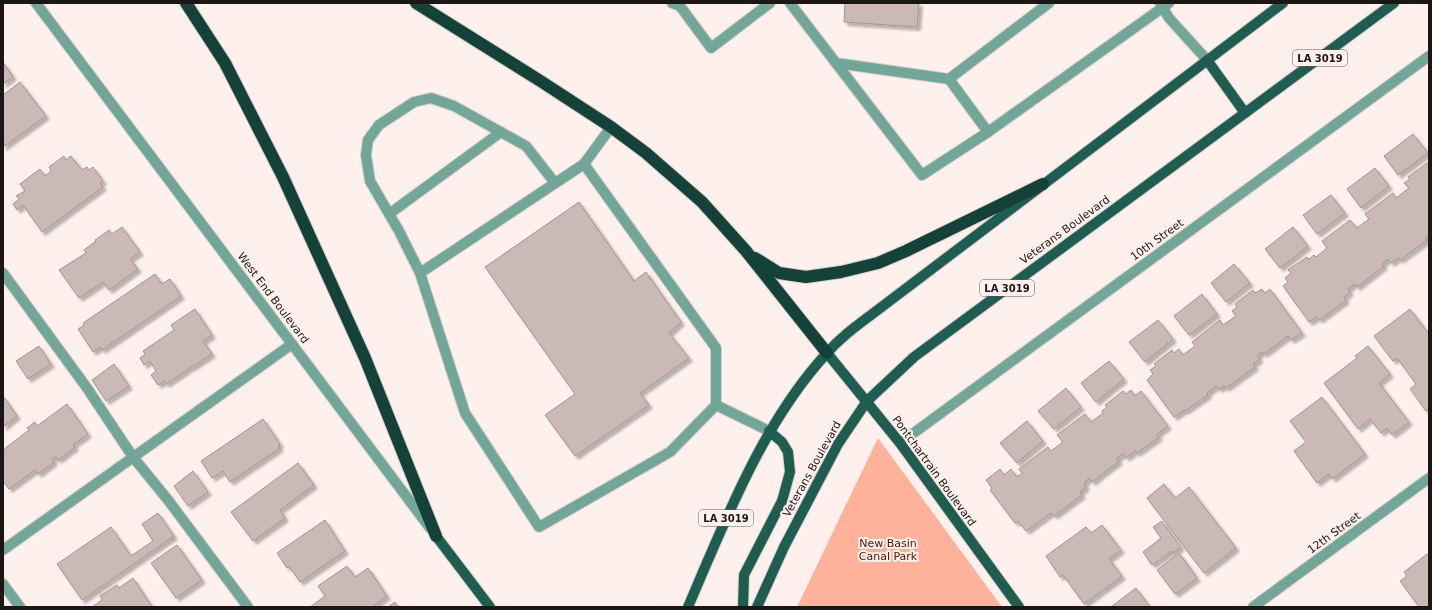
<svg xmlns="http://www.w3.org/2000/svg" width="1432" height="610" font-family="'DejaVu Sans',sans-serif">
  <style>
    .green { fill: #feb29c }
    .building { fill: #cab9b4; stroke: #a4948f; filter: url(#shadow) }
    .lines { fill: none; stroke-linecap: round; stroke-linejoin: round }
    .minor-casing { stroke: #dacdca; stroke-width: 12 }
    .major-casing { stroke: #dacdca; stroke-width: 12 }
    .highway-casing { stroke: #dacdca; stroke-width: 14 }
    .minor { stroke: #72a699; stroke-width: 10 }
    .major { stroke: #1f5d51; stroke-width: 10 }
    .highway { stroke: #144138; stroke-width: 12 }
    .labels { text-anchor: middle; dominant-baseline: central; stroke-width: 4; stroke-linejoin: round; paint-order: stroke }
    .shield { fill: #fef0ec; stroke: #605756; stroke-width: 1 }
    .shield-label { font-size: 10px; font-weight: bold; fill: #1c1615 }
    .street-label { font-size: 11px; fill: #1c1615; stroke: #fef0ec }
    .park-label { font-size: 11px; fill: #501201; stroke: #fef0ec }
  </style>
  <defs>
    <filter id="shadow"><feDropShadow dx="3.5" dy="3.5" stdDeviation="1" flood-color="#0004"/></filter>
  </defs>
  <rect width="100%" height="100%" fill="#fef0ec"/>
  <path class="green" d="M878,438L1002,607H797Z"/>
  <g class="building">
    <path d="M845,3H919L917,27L844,22Z"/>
    <path d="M3,62L13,77L3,84Z"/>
    <path d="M20,82L46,116L3,147V95Z"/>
    <path d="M1413,134L1428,153L1398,175L1384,156Z"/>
    <path d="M64,156L66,160L71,156L82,170L87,167L89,170L93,167L103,181L100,183L103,187L42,232L23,205L17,210L13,204L19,199L16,196L25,191L20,184L40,169L45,176L51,171L49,167Z"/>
    <path d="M1427,163L1429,165V235L1425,238L1427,240L1400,260L1398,258L1391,263L1388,259L1382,264L1384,266L1357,287L1354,284L1348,289L1350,292L1344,297L1346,300L1319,320L1317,317L1309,322L1283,286L1288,282L1285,278L1291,273L1288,270L1307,257L1309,259L1314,255L1316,257L1327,248L1322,241L1350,220L1357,228L1369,219L1365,214L1393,193L1396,198L1409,188L1404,183L1410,179L1408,177Z"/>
    <path d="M1375,168L1389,186L1361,208L1347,189Z"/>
    <path d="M1331,195L1345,213L1317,234L1303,215Z"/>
    <path d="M579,202L634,281L646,272L681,322L669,333L689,358L640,393L649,405L575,456L545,415L575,394L485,267Z"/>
    <path d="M122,227L140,252L130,259L138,269L109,290L103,282L79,298L59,270L86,253L84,250L96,241L95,240L109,230L112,234Z"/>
    <path d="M1293,227L1308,246L1280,268L1265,249Z"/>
    <path d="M1234,264L1250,283L1226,302L1211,283Z"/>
    <path d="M155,274L162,284L170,279L181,296L102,350L100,347L93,352L78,329L84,325L83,323Z"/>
    <path d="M1262,289L1265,293L1270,289L1302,333L1291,340L1288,336L1264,354L1262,352L1257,356L1260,359L1253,364L1255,367L1226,388L1224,386L1219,389L1216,386L1207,393L1208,395L1185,411L1184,410L1174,417L1147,380L1153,374L1150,370L1156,366L1154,364L1172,350L1174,353L1179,349L1183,355L1195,346L1192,342L1220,320L1223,325L1236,316L1232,311L1237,307L1235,304L1253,290L1255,293Z"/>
    <path d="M1202,294L1217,314L1189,335L1174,316Z"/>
    <path d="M195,309L212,335L203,341L212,354L192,367H191L166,384L164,381L158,385L151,375L156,371L150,361L144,365L140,358L145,354L143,351L174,330L171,325Z"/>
    <path d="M1410,309L1429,334V409L1426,411L1410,389L1416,384L1397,358L1393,361L1374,336Z"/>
    <path d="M1158,320L1173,339L1145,362L1129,342Z"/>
    <path d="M39,346L51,364L28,379L16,361Z"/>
    <path d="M1368,346L1390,374L1379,383L1409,422L1392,435L1387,428L1381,433L1370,419L1358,429L1324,383L1357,358L1355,356Z"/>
    <path d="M1109,361L1124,379L1096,402L1081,383Z"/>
    <path d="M114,364L129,386L106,401L92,380Z"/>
    <path d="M1066,388L1081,407L1054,429L1038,411Z"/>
    <path d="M1131,390L1135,396L1141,391L1168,426L1157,434L1159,437L1137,453L1135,451L1126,458L1123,454L1117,458L1119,461L1092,482L1089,478L1084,483L1086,487L1080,492L1082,495L1054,516L1051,513L1026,531L1018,521L1015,523L990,490L992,488L986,480L1000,469L1004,475L1011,469L1017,477L1022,473L1019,469L1048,447L1051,451L1063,442L1057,435L1085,414L1091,422L1103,413L1102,411L1107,407L1105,405L1123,391L1126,394Z"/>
    <path d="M3,396L17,416L3,427Z"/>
    <path d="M1322,397L1365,454L1332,479L1329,474L1317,483L1294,451L1306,442L1290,421Z"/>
    <path d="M67,404L88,434L73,445L75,447L58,460L56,457L52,459L54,462L38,474L35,470L9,489L3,481V450L29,430L27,428L35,422L37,426Z"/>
    <path d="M263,419L280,444L278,446L280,448L230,482L223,471L212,478L201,461Z"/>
    <path d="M1027,421L1043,441L1017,463L1000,443Z"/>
    <path d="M298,463L314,485L280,510L285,518L253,541L231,512Z"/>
    <path d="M193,471L208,492L188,506L174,486Z"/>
    <path d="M1164,484L1175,498L1189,487L1236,548L1204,573L1147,498Z"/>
    <path d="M158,513L174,536L82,600L57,564L111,527L131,556L153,541L142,524Z"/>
    <path d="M325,520L345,551L300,582L289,566L287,568L277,553Z"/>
    <path d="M1162,521L1181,547L1173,553L1172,551L1152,565L1143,552L1161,538L1153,527Z"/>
    <path d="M1102,525L1121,550L1109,559L1122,576L1084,604L1063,575L1060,577L1046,556L1086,527L1091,533Z"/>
    <path d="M177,545L202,580L176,598L151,563Z"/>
    <path d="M1179,553L1197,578L1175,594L1157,570Z"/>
    <path d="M1427,554L1429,556V607H1419L1400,581L1407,576L1404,572Z"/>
    <path d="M347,566L355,577L368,568L387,596L372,607H310L325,596L318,586Z"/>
    <path d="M133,578L152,607H92L102,600L100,596L117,585L119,588Z"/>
    <path d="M1136,588L1150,607H1111Z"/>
    <path d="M395,602L398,607H388Z"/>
  </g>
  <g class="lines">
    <defs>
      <g id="minor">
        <path d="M36,3L430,528"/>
        <path d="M672,3L680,6L711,48L770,3"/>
        <path d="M790,3L836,63L949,79L1049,3"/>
        <path d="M1160,3L1169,18L1207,60"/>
        <path d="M836,63L922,175L988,132"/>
        <path d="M949,79L988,132L1169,3"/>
        <path d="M611,127L584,164L420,273L465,413L539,527L670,452L716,405L769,431"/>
        <path d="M584,164L716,348V405"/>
        <path d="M389,214L501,132"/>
        <path d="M3,273L87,388L133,457L168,500L248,607"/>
        <path d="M420,273L399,231L370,181L366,155L368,140L379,125L414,102L431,98L454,106L526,146L555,183"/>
        <path d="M900,443L1429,56"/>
        <path d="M3,550L292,344"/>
        <path d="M3,584L20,607"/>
        <path d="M1253,607L1429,478"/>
      </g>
      <g id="major">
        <path d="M1207,60L1245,113"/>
        <path d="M827,353L900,443L1019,607"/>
        <path d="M436,536L490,607"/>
        <path d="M688,607C725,521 763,422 827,353C840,338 855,327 871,315L1283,3"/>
        <path d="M743,607L744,575L782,501L790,472L788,452L782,442L769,431"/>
        <path d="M757,607L784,547L838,444L867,401L914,357L1394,3"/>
      </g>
      <g id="highway">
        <path d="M186,3L225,63L283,177L365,358L436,536"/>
        <path d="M416,3L542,82L611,127L646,153L702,202L746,251L827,353"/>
        <path d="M755,258L779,273L806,277L841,272L878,263L906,251L1043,184"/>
      </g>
    </defs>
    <use href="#minor" class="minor-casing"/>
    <use href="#major" class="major-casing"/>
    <use href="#highway" class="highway-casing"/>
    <use href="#minor" class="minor"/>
    <use href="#major" class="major"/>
    <use href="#highway" class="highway"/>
  </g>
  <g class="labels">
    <g class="shield">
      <rect x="1293" y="50" width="54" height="16" rx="3"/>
      <rect x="980" y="280" width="54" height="16" rx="3"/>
      <rect x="699" y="510" width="54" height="16" rx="3"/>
    </g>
    <g class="shield-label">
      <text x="1320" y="58">LA 3019</text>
      <text x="1007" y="288">LA 3019</text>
      <text x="726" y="518">LA 3019</text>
    </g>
    <g class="street-label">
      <text transform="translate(1065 230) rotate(-36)">Veterans Boulevard</text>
      <text transform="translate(1157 240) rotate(-36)">10th Street</text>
      <text transform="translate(273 298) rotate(53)">West End Boulevard</text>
      <text transform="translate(812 469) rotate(-61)">Veterans Boulevard</text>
      <text transform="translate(934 471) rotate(54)">Pontchartrain Boulevard</text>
      <text transform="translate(1334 533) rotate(-36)">12th Street</text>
    </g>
    <g class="park-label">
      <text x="888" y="543">New Basin<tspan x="888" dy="13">Canal Park</tspan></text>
    </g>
  </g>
  <rect width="1432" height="610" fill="none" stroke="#1c1615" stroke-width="8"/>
</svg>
